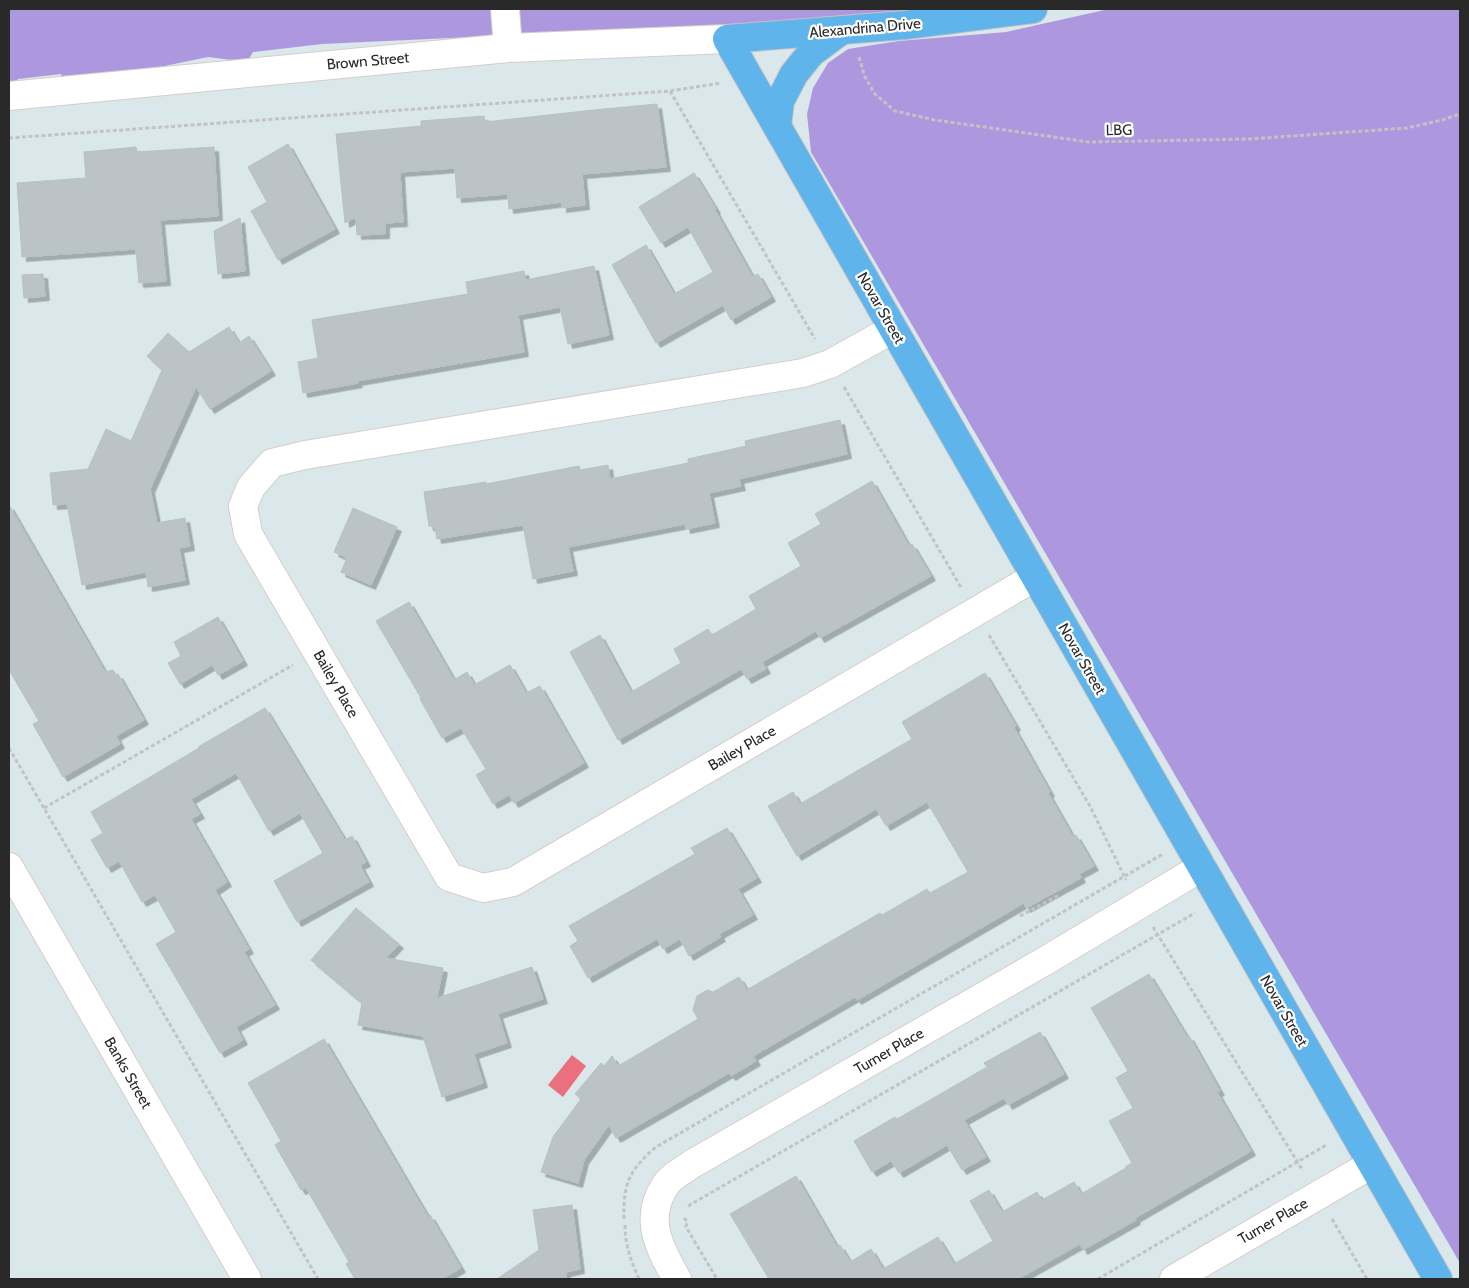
<svg xmlns="http://www.w3.org/2000/svg" width="1469" height="1288" font-family="Cabin,sans-serif">
  <style>
    .green { fill: #ad98e0 }
    .water { fill: #ea707d }
    .building { fill: #bbc3c6; stroke: #b5c1c6; filter: url(#shadow) }
    .lines { fill: none; stroke-linecap: round; stroke-linejoin: round }
    .minor-casing { stroke: #d6cec6; stroke-width: 30 }
    .major-casing { stroke: #c3c3c3; stroke-width: 30 }
    .path { stroke: #c3c3c3; stroke-width: 3; stroke-dasharray: 4 2.5; stroke-linecap: butt }
    .minor { stroke: #fff; stroke-width: 28 }
    .major { stroke: #5fb4ec; stroke-width: 28 }
    .labels { text-anchor: middle; dominant-baseline: central; stroke-width: 4.5; stroke-linejoin: round; paint-order: stroke }
    .street-label { font-size: 15px; fill: #292929; stroke: #fff }
  </style>
  <defs>
    <filter id="shadow"><feDropShadow dx="4.5" dy="4.5" stdDeviation="0" flood-color="#0004"/></filter>
  </defs>
  <rect width="100%" height="100%" fill="#dbe8eb"/>
  <g class="green">
    <path d="M9,9H923L728,25L322,44L253,52L247,62L208,57L121,75L62,81L61,74L18,79L9,91Z"/>
    <path d="M1109,9H1460V1263L811,152L807,114L813,88L828,63L848,49L899,41L1006,32Z"/>
  </g>
  <path class="water" d="M572,1055L586,1066L563,1097L548,1085Z"/>
  <g class="building">
    <path d="M657,104L666,167L582,174L585,205L562,208V202L509,209L508,194L457,198L455,168L400,172L403,222L385,223V234L357,235L356,217L345,223L336,134L421,126V121L484,116L485,122L594,110Z"/>
    <path d="M288,144L335,229L278,260L251,211L267,202L248,167Z"/>
    <path d="M136,147L137,152L214,147L218,216L160,220L166,281L139,283L136,249L22,257L17,183L86,178L84,152Z"/>
    <path d="M694,173L716,209L715,210L752,276L758,274L771,297L731,320L723,305L656,343L612,265L646,245L674,294L713,272L688,227L661,243L639,207Z"/>
    <path d="M240,218L245,271L218,274L214,231Z"/>
    <path d="M594,266L609,335L568,344L560,307L518,315L524,352L357,381L358,383L303,393L298,362L318,358L312,320L468,294L466,282L524,271L526,280Z"/>
    <path d="M43,274L45,296L24,298L22,275Z"/>
    <path d="M229,327L239,343L249,336L271,371L210,409L196,387L150,489L157,523L185,518L190,546L179,548L185,580L148,587L146,572L82,585L67,504L53,505L50,473L88,469L106,429L131,441L162,370L147,356L168,333L189,352Z"/>
    <path d="M840,420L847,454L739,479L741,486L709,493L715,523L686,529L685,524L568,547L573,571L533,579L523,525L437,539L435,527L429,526L424,492L486,482V484L579,466L580,470L608,465L610,479L688,463V459L746,446L745,441Z"/>
    <path d="M872,481L909,546L912,544L931,576L820,638L816,631L762,662L766,669L747,679L741,669L618,740L570,652L600,635L631,692L681,663L674,649L708,629L712,635L756,609L749,596L801,566L788,543L821,524L815,514Z"/>
    <path d="M9,505L105,672L113,670L116,675L118,674L144,720L116,736L120,744L63,777L33,724L39,721L9,670Z"/>
    <path d="M353,508L397,527L371,585L341,572L347,558L334,552Z"/>
    <path d="M409,602L454,680L467,672L474,685L510,665L526,693L540,686L584,763L514,803L509,795L493,804L476,775L486,769L461,728L442,738L420,699L421,698L376,621Z"/>
    <path d="M218,617L243,661L218,675L212,665L180,684L168,663L181,656L174,642Z"/>
    <path d="M985,673L1016,726L1014,728L1050,792L1048,793L1073,837L1076,835L1094,866L1079,874L1081,878L1026,908L1024,903L857,1000L855,997L753,1056L756,1061L731,1076L729,1073L616,1138L609,1125L584,1160L578,1183L541,1172L553,1137L581,1099L575,1094L601,1063L604,1066L612,1056L618,1066L698,1019L693,1010L697,996L707,990L713,992L739,977L747,990L750,988L880,913L882,915L927,889L930,893L968,872L927,802L886,826L876,809L797,856L768,806L793,792L800,804L912,739L902,722Z"/>
    <path d="M265,708L345,840L352,836L366,862L360,865L369,882L297,922L274,881L323,853L300,813L269,831L236,773L191,799L200,814L191,819L227,882L215,890L249,949L244,952L275,1005L236,1027L243,1040L220,1053L156,944L176,932L155,895L142,902L119,861L107,868L91,840L103,833L91,812L199,748L198,747Z"/>
    <path d="M727,828L757,878L738,889L753,915L719,934L721,937L689,956L680,939L663,949L657,939L588,978L570,946L578,941L569,926L695,854L691,848Z"/>
    <path d="M356,908L399,944L386,958L443,968L437,998L532,967L543,999L498,1014L507,1043L474,1054L483,1083L442,1097L423,1036L358,1025L362,1003L311,960Z"/>
    <path d="M1149,974L1187,1037L1189,1036L1220,1091L1217,1092L1251,1151L1135,1218L1136,1220L1083,1250L1080,1244L1018,1279H769L730,1214L796,1176L837,1247L840,1245L850,1262L871,1249L883,1269L938,1237L954,1264L993,1241L970,1201L989,1190L1002,1212L1037,1192L1042,1200L1074,1182L1081,1194L1126,1168L1125,1167L1132,1163L1109,1121L1133,1108L1116,1078L1128,1071L1091,1008Z"/>
    <path d="M1040,1032L1064,1074L1008,1105L1004,1098L964,1120L986,1157L962,1170L947,1145L899,1173L891,1161L872,1172L854,1141L895,1117L897,1119L987,1067L984,1063Z"/>
    <path d="M324,1039L428,1217L430,1215L461,1268L442,1279H355L346,1264L349,1262L306,1188L301,1190L275,1145L281,1141L248,1083Z"/>
    <path d="M572,1205L580,1269L566,1272V1279H497L539,1250L533,1210Z"/>
  </g>
  <g class="lines">
    <defs>
      <g id="minor">
        <path d="M505,9L508,48"/>
        <path d="M9,96L508,48L727,39"/>
        <path d="M893,329L830,364L803,373L305,455L272,463L251,487L243,506L248,534L449,877L483,888L513,882L1035,577"/>
        <path d="M9,867L247,1279"/>
        <path d="M677,1279C660,1249 643,1219 665,1186C670,1177 684,1170 692,1164L1045,961L1202,867"/>
        <path d="M1174,1279L1372,1164"/>
      </g>
      <g id="major">
        <path d="M1033,9L906,25L727,39L1438,1279"/>
        <path d="M777,126L780,101L794,74L811,53L842,30"/>
      </g>
    </defs>
    <use href="#minor" class="minor-casing"/>
    <use href="#major" class="major-casing"/>
    <g class="path">
      <path d="M859,57L865,77L875,94L895,111L935,120L1089,142L1249,139L1407,128L1442,120L1460,114"/>
      <path d="M670,91L815,339"/>
      <path d="M9,138L670,91L721,83"/>
      <path d="M844,387L962,589"/>
      <path d="M989,635L1090,806L1126,880"/>
      <path d="M9,748L318,1279"/>
      <path d="M44,808L293,665"/>
      <path d="M1020,916L1057,896L1047,878"/>
      <path d="M1153,927L1303,1171"/>
      <path d="M688,1206L1195,913"/>
      <path d="M684,1218L687,1221L686,1227L717,1279"/>
      <path d="M624,1219C623,1184 629,1170 656,1147L1163,854"/>
      <path d="M1332,1219L1367,1279"/>
      <path d="M625,1225C625,1245 631,1261 639,1279"/>
      <path d="M1098,1279L1328,1144"/>
    </g>
    <use href="#minor" class="minor"/>
    <use href="#major" class="major"/>
  </g>
  <g class="labels">
    <g class="street-label">
      <text transform="translate(865 28) rotate(-5)">Alexandrina Drive</text>
      <text transform="translate(368 61) rotate(-5)">Brown Street</text>
      <text transform="translate(1119 130) rotate(-1)">LBG</text>
      <text transform="translate(881 308) rotate(60)">Novar Street</text>
      <text transform="translate(1082 659) rotate(60)">Novar Street</text>
      <text transform="translate(336 684) rotate(60)">Bailey Place</text>
      <text transform="translate(742 748) rotate(-30)">Bailey Place</text>
      <text transform="translate(1284 1011) rotate(60)">Novar Street</text>
      <text transform="translate(889 1051) rotate(-30)">Turner Place</text>
      <text transform="translate(128 1073) rotate(60)">Banks Street</text>
      <text transform="translate(1273 1221) rotate(-30)">Turner Place</text>
    </g>
  </g>
  <rect width="1469" height="1288" fill="none" stroke="#292929" stroke-width="20"/>
</svg>
